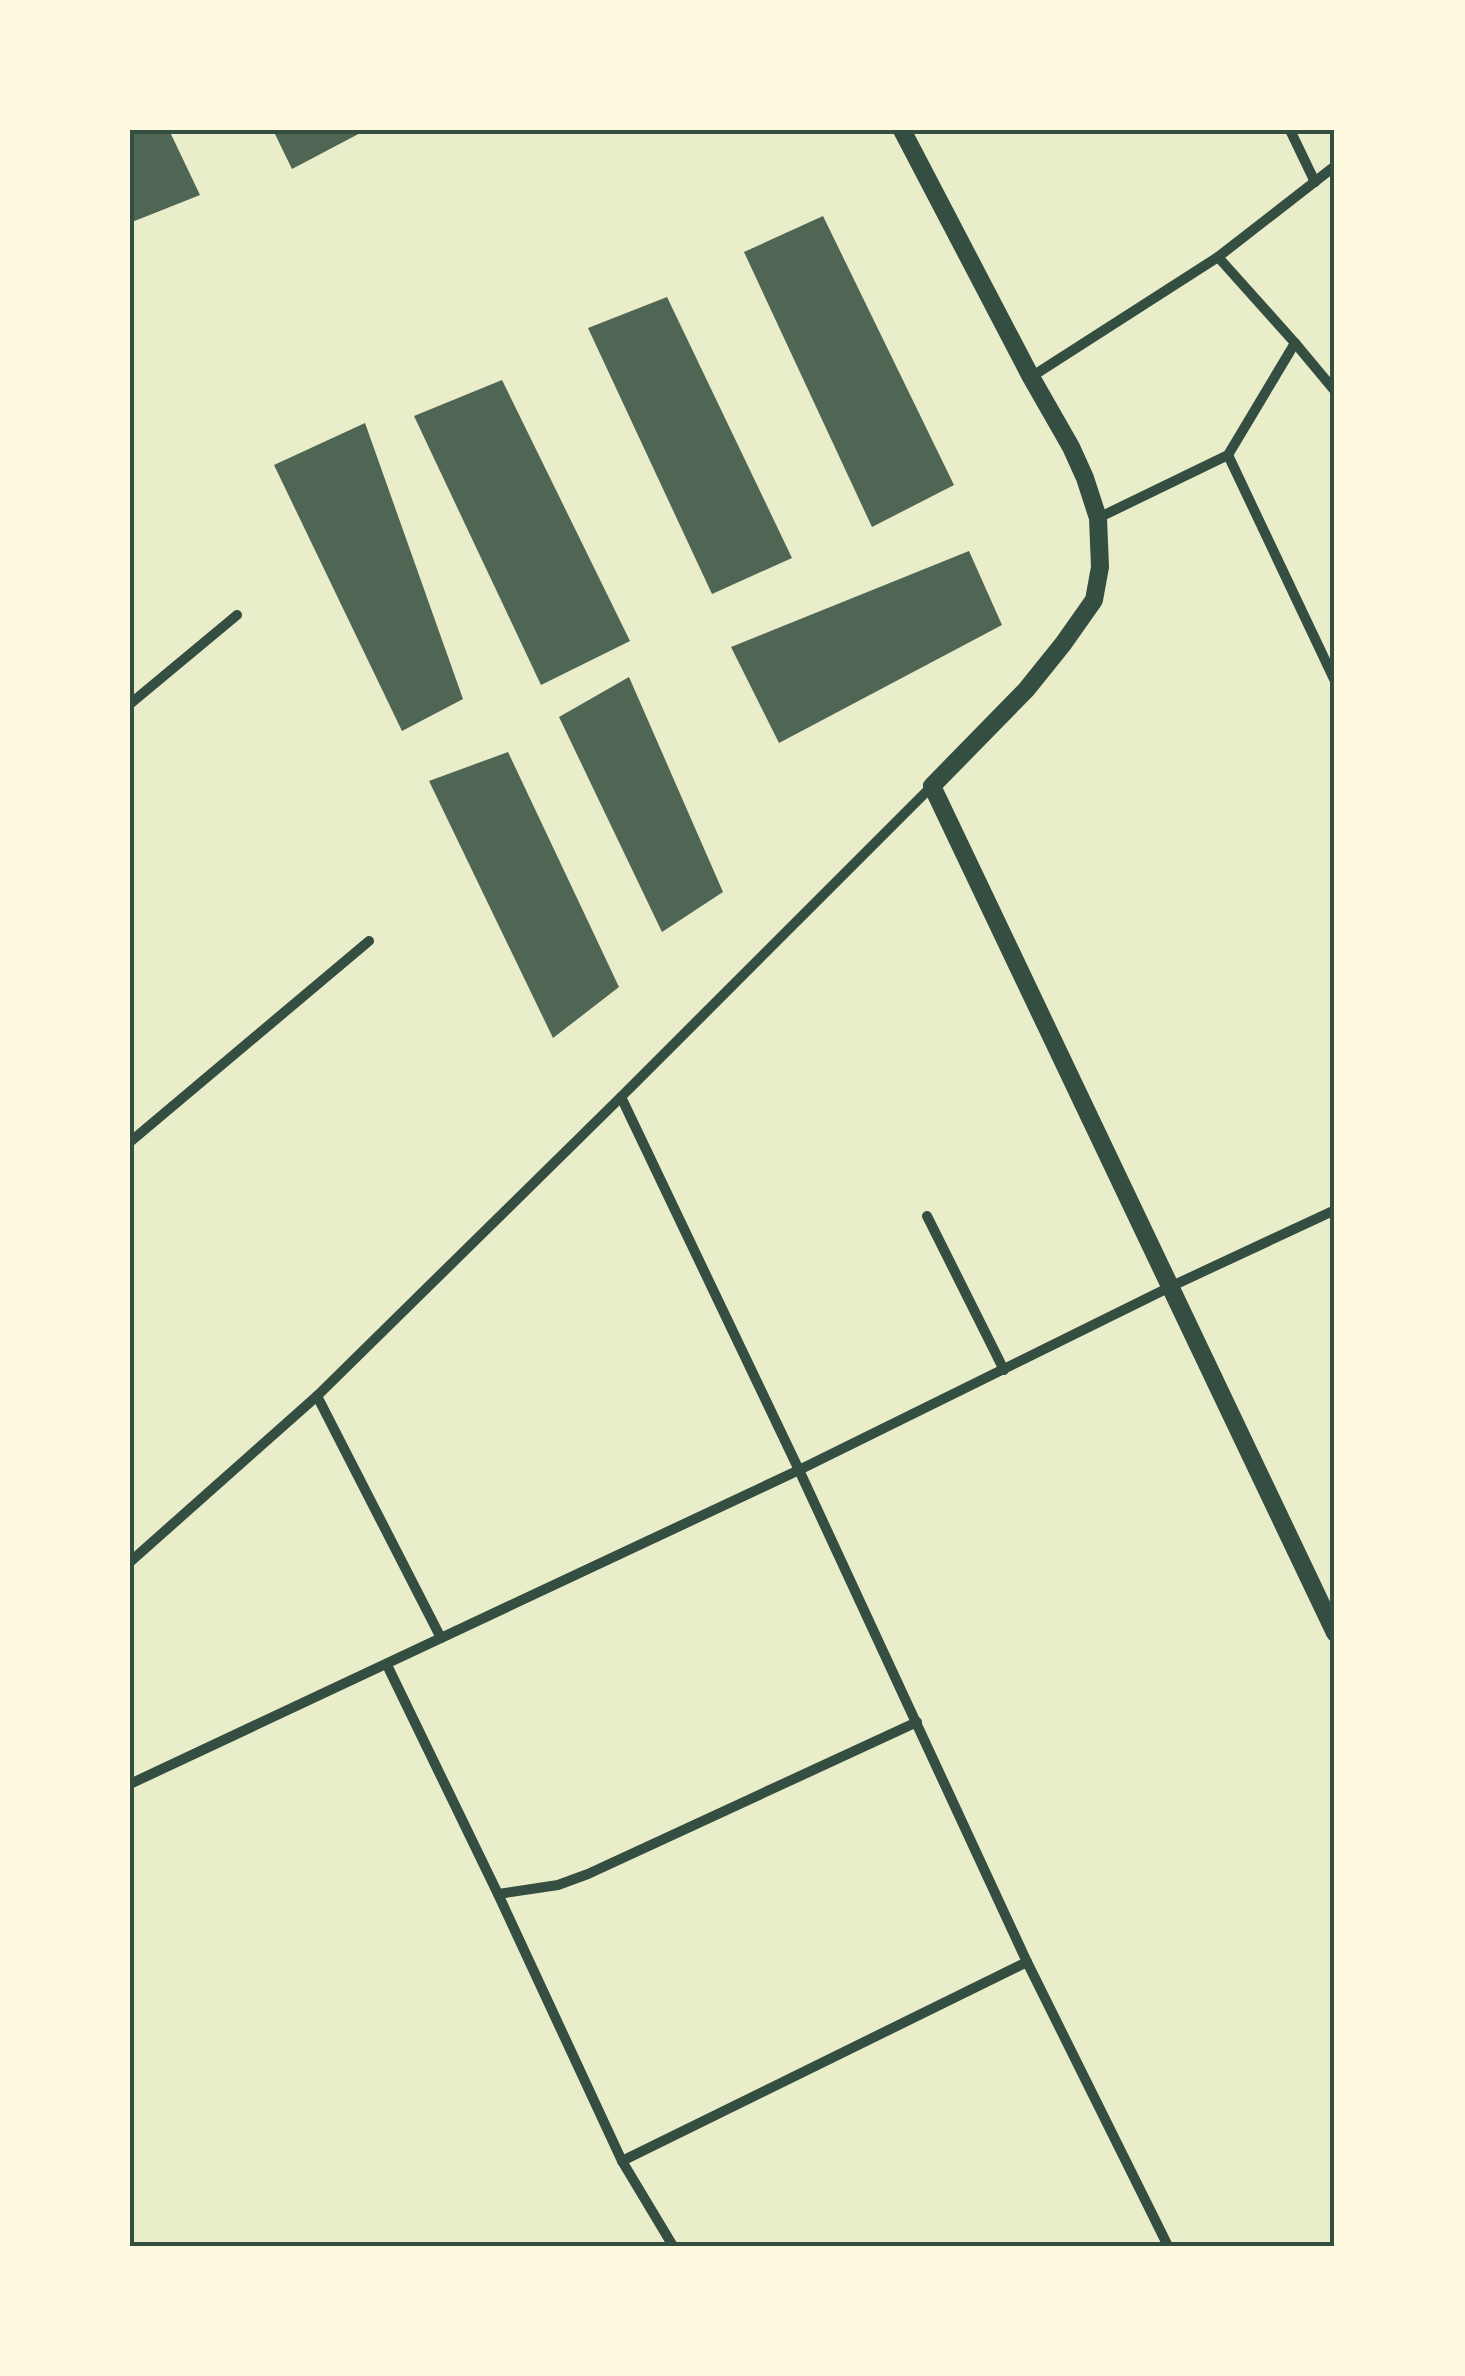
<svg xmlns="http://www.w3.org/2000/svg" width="1465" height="2376" font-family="Signika,sans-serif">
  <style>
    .building { fill: #4f6655 }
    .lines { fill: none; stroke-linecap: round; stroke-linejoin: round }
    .minor { stroke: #344e41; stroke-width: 10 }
    .tertiary { stroke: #344e41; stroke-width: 18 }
    .neatline { fill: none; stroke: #344e41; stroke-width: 4 }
  </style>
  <rect width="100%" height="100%" fill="#e9edc9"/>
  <g class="building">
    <path d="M130,130H169L200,195L132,222L130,218Z"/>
    <path d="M273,130H366L292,169Z"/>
    <path d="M823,216L954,485L872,527L744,252Z"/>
    <path d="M667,297L792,558L712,594L588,328Z"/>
    <path d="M502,380L630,641L541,685L414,416Z"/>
    <path d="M365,423L463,699L402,731L274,465Z"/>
    <path d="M969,551L1002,625L779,743L731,647Z"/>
    <path d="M629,677L723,892L662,932L559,717Z"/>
    <path d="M508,752L619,987L553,1038L429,781Z"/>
  </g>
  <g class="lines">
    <g class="minor">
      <path d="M1290,130L1315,182"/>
      <path d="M1218,257L1295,343L1335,391"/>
      <path d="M1031,377L1218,257L1335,166"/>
      <path d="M1228,455L1335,681"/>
      <path d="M1098,518L1228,455L1295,343"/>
      <path d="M130,704L237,615"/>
      <path d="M621,1097L799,1470L1027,1962L1168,2246"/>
      <path d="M130,1142L369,941"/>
      <path d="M927,1216L1004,1370"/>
      <path d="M317,1396L441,1638"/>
      <path d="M130,1562L317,1396L621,1097L932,786"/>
      <path d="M387,1665L498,1894L622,2161L673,2246"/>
      <path d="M130,1784L799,1470L1172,1286L1335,1210"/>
      <path d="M498,1894L558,1885L588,1874L917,1722"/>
      <path d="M622,2161L1027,1962"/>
    </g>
    <path class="tertiary" d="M902,130L1031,377L1071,447L1085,478L1098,518L1100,567L1094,600L1063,644L1026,690L932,786L1335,1633"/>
  </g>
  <rect width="1465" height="2376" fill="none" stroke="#fefae0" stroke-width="265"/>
  <rect x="132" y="132" width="1200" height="2112" class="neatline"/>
</svg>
